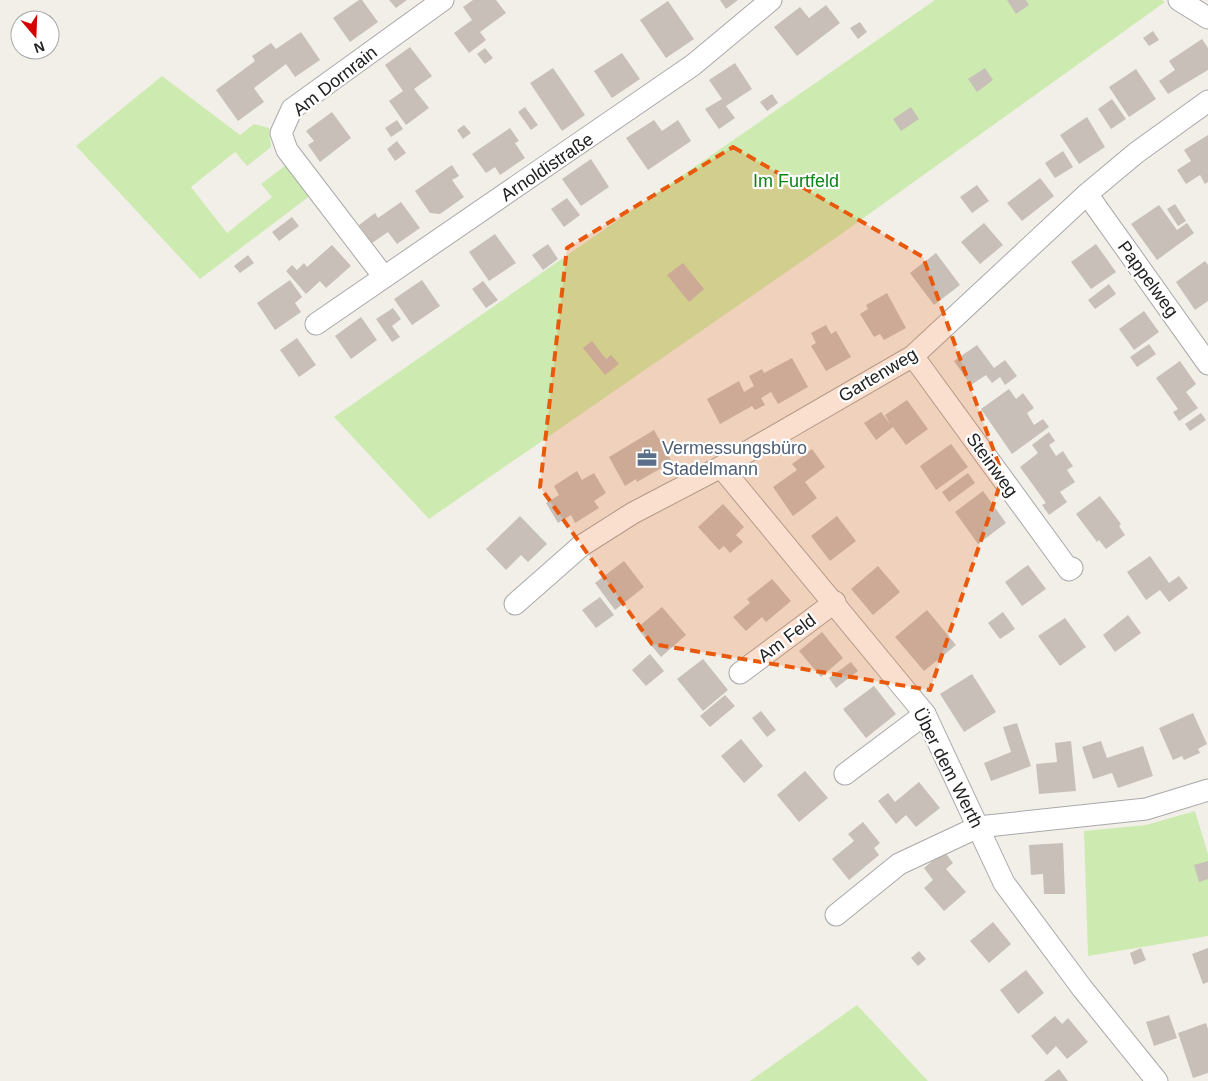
<svg xmlns="http://www.w3.org/2000/svg" width="1208" height="1081" font-family="Arial,sans-serif">
  <style>
    .grass { fill: #cdebb0 }
    .building { fill: #c7bfb8 }
    .lines { fill: none; stroke-linecap: round; stroke-linejoin: round }
    .minor-casing { stroke: #a9a9a9; stroke-width: 23 }
    .minor { stroke: #fff; stroke-width: 21 }
    .marked { fill: #e8590c; fill-opacity: 0.2; stroke: #e8590c; stroke-width: 4; stroke-dasharray: 10 6; stroke-linejoin: round }
    .labels { text-anchor: middle; dominant-baseline: central; stroke-width: 4.5; stroke-linejoin: round; paint-order: stroke }
    .street-label { font-size: 18px; fill: #222; stroke: #fff }
    .park-label { font-size: 18px; fill: #0c8416; stroke: #fff }
    .service-label { font-size: 18px; fill: #4e5e75; stroke: #fff; text-anchor: start }
  </style>
  <rect width="100%" height="100%" fill="#f2efe9"/>
  <g class="grass">
    <path d="M935,0H1161L1165,2L837,237L429,519L334,417Z"/>
    <path d="M162,76L240,135L254,124L269,128L271,147L247,166L235,152L191,187L227,233L272,197L261,184L286,165L311,195L200,279L76,146Z"/>
    <path d="M1195,811L1208,854V936L1088,956L1084,831L1146,825Z"/>
    <path d="M857,1005L928,1081H750Z"/>
  </g>
  <g class="building">
    <path d="M359,0H362L378,22L350,42L333,18Z"/>
    <path d="M389,0H407L396,8Z"/>
    <path d="M473,0H496L506,13L480,32L486,40L469,53L454,33L472,20L463,7Z"/>
    <path d="M720,0H738L726,9Z"/>
    <path d="M1007,0H1026L1029,5L1016,14Z"/>
    <path d="M668,1L694,39L666,58L640,20Z"/>
    <path d="M826,5L840,23L797,56L774,27L800,7L809,18Z"/>
    <path d="M860,22L867,32L858,39L850,28Z"/>
    <path d="M1153,31L1159,40L1149,46L1143,38Z"/>
    <path d="M301,32L320,60L295,77L286,64L254,88L264,102L238,121L216,90L255,61L252,56L271,43L276,49Z"/>
    <path d="M1202,39L1208,48V70L1168,94L1159,81L1175,70L1169,61Z"/>
    <path d="M410,47L432,76L414,89L429,108L406,125L389,101L403,91L385,65Z"/>
    <path d="M485,48L493,58L485,64L477,54Z"/>
    <path d="M622,53L640,79L612,98L594,71Z"/>
    <path d="M735,63L752,89L726,106L735,118L719,129L705,109L722,99L709,80Z"/>
    <path d="M553,68L585,115L562,131L530,83Z"/>
    <path d="M985,68L993,80L977,92L968,79Z"/>
    <path d="M1136,69L1156,99L1129,117L1109,87Z"/>
    <path d="M772,94L778,103L767,111L760,102Z"/>
    <path d="M1112,99L1126,119L1111,129L1098,109Z"/>
    <path d="M525,107L538,125L531,130L518,112Z"/>
    <path d="M911,107L919,119L901,131L893,119Z"/>
    <path d="M332,112L351,138L320,162L308,145L314,141L306,131Z"/>
    <path d="M1087,117L1105,147L1079,164L1060,135Z"/>
    <path d="M397,120L403,129L391,137L385,128Z"/>
    <path d="M654,120L662,131L678,120L691,141L648,170L626,138Z"/>
    <path d="M464,125L471,133L463,139L457,130Z"/>
    <path d="M510,128L519,141L515,143L525,158L500,175L495,167L486,173L472,154Z"/>
    <path d="M1208,135V182L1205,184L1200,175L1186,184L1177,170L1191,161L1184,150Z"/>
    <path d="M397,141L406,153L395,161L387,149Z"/>
    <path d="M1063,151L1073,167L1055,178L1045,163Z"/>
    <path d="M591,159L609,187L581,206L562,179Z"/>
    <path d="M452,165L459,176L452,180L464,197L440,214L430,213L415,191Z"/>
    <path d="M1040,178L1054,196L1022,221L1007,203Z"/>
    <path d="M977,185L989,201L972,213L960,197Z"/>
    <path d="M567,198L580,215L564,227L551,209Z"/>
    <path d="M401,202L420,228L397,244L388,232L372,243L359,225L375,213L378,218Z"/>
    <path d="M1175,204L1186,221L1178,226L1167,209Z"/>
    <path d="M1159,205L1177,230L1187,223L1194,233L1157,260L1131,224Z"/>
    <path d="M292,217L299,226L279,241L272,232Z"/>
    <path d="M984,223L1003,245L980,264L961,242Z"/>
    <path d="M495,234L516,263L489,281L469,252Z"/>
    <path d="M548,244L558,259L543,270L532,255Z"/>
    <path d="M1096,244L1116,272L1091,289L1071,262Z"/>
    <path d="M332,245L351,266L326,288L320,281L306,294L286,271L292,265L297,270L304,263L307,267Z"/>
    <path d="M936,253L960,285L934,305L910,273Z"/>
    <path d="M248,255L254,263L240,273L234,266Z"/>
    <path d="M1205,261L1208,265V301L1195,310L1176,282Z"/>
    <path d="M683,263L704,289L689,302L667,275Z"/>
    <path d="M290,280L302,297L295,303L301,312L275,330L257,303Z"/>
    <path d="M422,280L440,306L412,325L394,299Z"/>
    <path d="M483,281L498,300L486,308L472,289Z"/>
    <path d="M1109,284L1116,294L1095,309L1088,300Z"/>
    <path d="M887,293L906,328L884,340L880,334L874,337L860,314L868,309L866,305Z"/>
    <path d="M393,308L401,319L392,326L400,337L392,342L376,319Z"/>
    <path d="M1144,311L1159,332L1134,350L1119,329Z"/>
    <path d="M361,317L377,340L351,359L335,336Z"/>
    <path d="M826,325L831,334L836,331L851,357L826,371L811,346L816,343L811,333Z"/>
    <path d="M297,338L316,365L299,377L280,350Z"/>
    <path d="M592,341L606,359L611,355L619,364L605,375L583,348Z"/>
    <path d="M1149,344L1156,354L1137,367L1130,357Z"/>
    <path d="M977,345L994,368L1005,360L1017,376L1005,385L1000,377L992,383L986,375L971,385L954,361Z"/>
    <path d="M792,358L808,387L778,404L771,392L761,398L765,405L755,410L752,406L720,424L707,399L739,381L744,392L754,386L749,376L762,369L764,373Z"/>
    <path d="M1180,361L1196,384L1186,392L1198,408L1179,421L1173,412L1178,409L1156,378Z"/>
    <path d="M1009,389L1016,399L1023,393L1034,408L1027,413L1034,425L1043,419L1049,427L1012,454L981,409Z"/>
    <path d="M907,400L928,429L906,445L893,427L876,440L864,423L881,412L890,424L885,415Z"/>
    <path d="M1201,413L1206,420L1190,431L1185,424Z"/>
    <path d="M654,430L672,462L637,482L636,479L625,486L609,457Z"/>
    <path d="M1049,432L1055,441L1049,445L1056,456L1063,451L1068,459L1073,466L1067,470L1075,482L1060,492L1067,502L1049,515L1042,505L1046,503L1020,467L1038,453L1032,445Z"/>
    <path d="M951,444L968,467L936,490L920,466Z"/>
    <path d="M812,449L825,467L805,482L817,498L793,516L773,487L797,470L792,464Z"/>
    <path d="M577,471L582,480L594,473L606,493L594,501L599,508L575,523L571,515L558,523L546,503L559,495L554,486Z"/>
    <path d="M968,473L975,483L949,502L942,492Z"/>
    <path d="M983,491L1006,523L978,544L955,512Z"/>
    <path d="M1100,496L1121,524L1119,526L1125,535L1106,549L1099,540L1097,542L1076,514Z"/>
    <path d="M723,504L744,527L736,535L743,542L730,553L724,546L719,550L698,527Z"/>
    <path d="M520,516L547,544L528,562L521,555L506,570L486,549Z"/>
    <path d="M837,516L856,541L830,561L811,536Z"/>
    <path d="M1150,556L1169,583L1179,576L1188,588L1169,602L1160,590L1146,600L1127,572Z"/>
    <path d="M624,561L644,587L615,610L595,583Z"/>
    <path d="M1028,565L1046,589L1022,606L1005,582Z"/>
    <path d="M878,566L900,592L873,615L851,589Z"/>
    <path d="M772,579L791,601L766,622L762,617L746,631L733,617L750,603L747,599Z"/>
    <path d="M600,597L614,615L596,628L582,610Z"/>
    <path d="M662,607L686,635L661,657L637,628Z"/>
    <path d="M927,610L956,645L924,671L895,637Z"/>
    <path d="M1003,612L1015,629L1000,639L988,623Z"/>
    <path d="M1128,615L1141,633L1115,652L1103,635Z"/>
    <path d="M1065,618L1086,647L1060,666L1038,636Z"/>
    <path d="M822,632L843,658L821,677L799,651Z"/>
    <path d="M650,654L664,671L646,686L632,670Z"/>
    <path d="M703,659L728,690L703,711L677,679Z"/>
    <path d="M851,662L858,671L836,688L829,678Z"/>
    <path d="M972,674L996,712L964,732L940,694Z"/>
    <path d="M874,686L896,714L866,738L843,709Z"/>
    <path d="M725,695L735,706L710,727L700,716Z"/>
    <path d="M761,711L776,730L767,737L752,718Z"/>
    <path d="M1193,713L1207,744L1198,749L1200,753L1184,760L1182,756L1173,760L1159,728Z"/>
    <path d="M1017,723L1031,766L991,781L984,763L1011,752L1003,727Z"/>
    <path d="M741,739L763,766L744,783L721,756Z"/>
    <path d="M1071,741L1076,791L1039,794L1036,764L1057,762L1055,743Z"/>
    <path d="M1101,741L1107,758L1143,746L1153,776L1118,788L1112,773L1093,779L1082,747Z"/>
    <path d="M805,771L828,798L799,822L777,795Z"/>
    <path d="M919,782L940,808L916,827L906,815L896,824L878,801L888,793L895,802Z"/>
    <path d="M863,822L880,843L874,848L879,855L849,880L832,859L854,841L848,834Z"/>
    <path d="M1063,843L1065,894H1044L1043,874L1031,875L1029,845Z"/>
    <path d="M944,851L953,863L946,869L966,892L944,911L924,888L933,880L924,868Z"/>
    <path d="M1208,861V879L1199,882L1194,865Z"/>
    <path d="M993,922L1011,944L989,963L970,941Z"/>
    <path d="M1141,948L1146,960L1134,965L1130,953Z"/>
    <path d="M1208,948V982L1203,984L1192,954Z"/>
    <path d="M919,951L926,959L918,966L911,958Z"/>
    <path d="M1026,970L1044,993L1018,1014L1000,990Z"/>
    <path d="M1169,1015L1177,1038L1154,1046L1146,1022Z"/>
    <path d="M1055,1016L1062,1024L1068,1018L1088,1042L1067,1059L1056,1046L1047,1055L1031,1036Z"/>
    <path d="M1206,1023L1208,1029V1073L1193,1078L1178,1033Z"/>
    <path d="M1059,1069L1068,1081H1044Z"/>
  </g>
  <g class="lines">
    <defs>
      <g id="minor">
        <path d="M1179,0L1208,18"/>
        <path d="M1087,194L1208,364"/>
        <path d="M384,277L287,150L281,133L292,109L443,0"/>
        <path d="M316,324L693,65L771,0"/>
        <path d="M913,356L1069,570L1072,568"/>
        <path d="M721,467L925,714L1004,883L1082,988L1157,1081"/>
        <path d="M515,604L581,546L633,513L721,467L913,356L1087,194L1136,153L1208,101"/>
        <path d="M740,673L835,602"/>
        <path d="M845,774L925,714"/>
        <path d="M836,915L899,864L978,827L1146,809L1208,790"/>
      </g>
    </defs>
    <use href="#minor" class="minor-casing"/>
    <use href="#minor" class="minor"/>
  </g>
  <path class="marked" d="M733,147L923,257L1003,476L930,690L652,644L540,487L567,248Z"/>
  <defs>
    <symbol id="office-bare" viewBox="-9 -9 18 18"><path d="M-6-3h4V-5.5h4V-3h4V5H-6ZM-1-4.5V-3h2v-1.5ZM-6 0V1H6V0Z" fill="#5c6f8a" stroke="#fff" stroke-width="2.5" paint-order="stroke"/></symbol>
  </defs>
  <g fill-rule="evenodd">
    <use href="#office-bare" x="633" y="444" width="28" height="28"/>
  </g>
  <g class="labels">
    <g class="street-label">
      <text transform="translate(335 81) rotate(-38)">Am Dornrain</text>
      <text transform="translate(547 167) rotate(-34)">Arnoldistraße</text>
      <text transform="translate(1148 279) rotate(54)">Pappelweg</text>
      <text transform="translate(878 375) rotate(-31)">Gartenweg</text>
      <text transform="translate(992 465) rotate(54)">Steinweg</text>
      <text transform="translate(787 638) rotate(-37)">Am Feld</text>
      <text transform="translate(948 768) rotate(63)">Über dem Werth</text>
    </g>
    <g class="park-label">
      <text x="796" y="181">Im Furtfeld</text>
    </g>
    <g class="service-label">
      <text x="662" y="448">Vermessungsbüro<tspan x="662" dy="21">Stadelmann</tspan></text>
    </g>
  </g>
  <g transform="translate(35 35) rotate(161)"><circle r="24" fill="#ffffff" stroke="#a7a7a7"/>
  <path d="M0-4L9 19L0 12L-9 19Z" fill="#d40000"/>
  <text y="-8" font-size="14" font-weight="bold" text-anchor="middle" fill="#222222">N</text>
  </g>
</svg>
